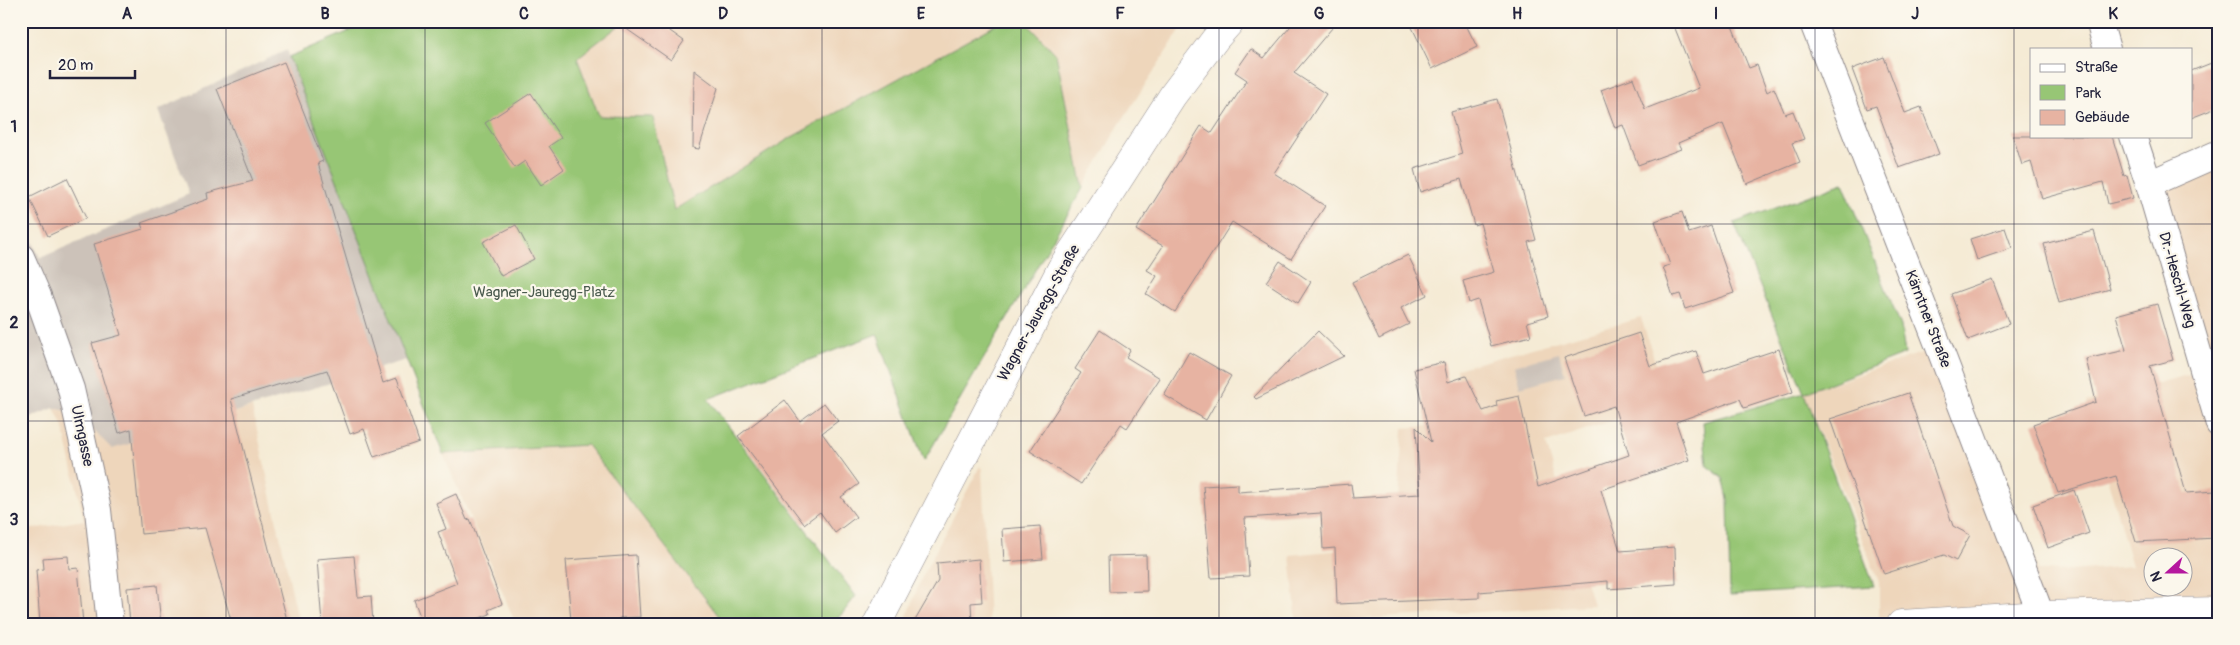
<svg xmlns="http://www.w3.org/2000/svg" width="2240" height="645" font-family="Pangolin,sans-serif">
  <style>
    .built { fill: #eed6bb; fill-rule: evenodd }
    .industrial { fill: #ccc2b9 }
    .green { fill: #97c675; stroke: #5c7458 }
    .building { fill: #e7b3a2 }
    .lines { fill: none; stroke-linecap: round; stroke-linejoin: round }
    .minor-casing { stroke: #8c8688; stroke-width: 28 }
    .secondary-casing { stroke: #8c8688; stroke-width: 29 }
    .primary-casing { stroke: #8c8688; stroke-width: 29 }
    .minor { stroke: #fff; stroke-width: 26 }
    .secondary { stroke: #fff; stroke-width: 28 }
    .primary { stroke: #fff; stroke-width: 28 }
    .grid { fill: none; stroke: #22223b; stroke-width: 1; stroke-opacity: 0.55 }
    .labels { text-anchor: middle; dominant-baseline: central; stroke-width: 4.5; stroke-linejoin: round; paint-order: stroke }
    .street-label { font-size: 15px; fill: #22223b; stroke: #fbf7ec }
    .park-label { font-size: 15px; fill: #4b5b4f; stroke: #fbf7ec }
    .neatline { fill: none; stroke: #22223b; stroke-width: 2 }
    .grid-label { font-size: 16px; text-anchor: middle; font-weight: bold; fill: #22223b }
  </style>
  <rect width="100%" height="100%" fill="#fbf7ec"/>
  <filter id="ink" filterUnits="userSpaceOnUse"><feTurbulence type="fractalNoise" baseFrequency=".02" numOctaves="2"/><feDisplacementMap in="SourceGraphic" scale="10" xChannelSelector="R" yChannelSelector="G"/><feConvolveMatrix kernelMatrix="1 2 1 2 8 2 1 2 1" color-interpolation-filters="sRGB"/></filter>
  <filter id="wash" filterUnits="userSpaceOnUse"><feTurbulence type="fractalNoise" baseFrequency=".0096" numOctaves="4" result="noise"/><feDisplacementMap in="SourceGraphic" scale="20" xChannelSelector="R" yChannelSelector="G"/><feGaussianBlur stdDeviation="1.12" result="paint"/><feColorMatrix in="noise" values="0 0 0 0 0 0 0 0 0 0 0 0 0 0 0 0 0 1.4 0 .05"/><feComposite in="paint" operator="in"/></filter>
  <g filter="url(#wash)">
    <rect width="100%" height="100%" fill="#f5ebd5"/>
    <g class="built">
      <path d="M373,21H1186L1118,127L924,461L877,334L587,444L725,624H516L443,454L289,57Z"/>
      <path d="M2219,153V624H1879V582L1804,393L1939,347L2039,570L2071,571L2132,566L2086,402L2203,371L2149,184ZM2152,558H2182V588H2152Z"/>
      <path d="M1641,318L1668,402L1546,443L1593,605L1297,623L1290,555L1395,545L1403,428L1465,423L1457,369Z"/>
      <path d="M252,407L299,624H21V531L84,520L63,426L54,408L77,413L112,448Z"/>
      <path d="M980,466L982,470L989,624H904L922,577Z"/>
    </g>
    <g class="industrial">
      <path d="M287,50L406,360L112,449L76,413L54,408L21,421V216L40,258L189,194L158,110Z"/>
      <path d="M1559,353L1565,375L1520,387L1514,366Z"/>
    </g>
    <g class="green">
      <path d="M373,21H625L577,58L599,116L653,117L674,210L792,137L1003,21H1025L1056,54L1083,188L924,461L877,334L708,399L856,596L842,614L830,624H725L587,445L443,454L289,57Z"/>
      <path d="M1843,183L1901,326L1905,354L1804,393L1874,586L1730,595L1728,499L1723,478L1707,466L1703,422L1804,393L1734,223Z"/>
    </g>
    <g id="blocks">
      <g class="building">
        <path d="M615,21H656L684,41L671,60Z"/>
        <path d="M1295,21H1338L1294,73L1326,94L1274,173L1325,206L1291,259L1232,222L1175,312L1146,294L1157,276L1147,270L1163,246L1136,230L1201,126L1212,133L1247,80L1235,72L1251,49L1264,58Z"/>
        <path d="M1409,21H1464L1477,47L1432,69Z"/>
        <path d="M1672,21H1730L1749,68L1757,65L1767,92L1774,88L1785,114L1793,111L1804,139L1792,143L1800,162L1747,184L1723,124L1678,143L1681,149L1638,165L1623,125L1615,128L1601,90L1633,78L1645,109L1699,88Z"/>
        <path d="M1884,57L1905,113L1921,107L1939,154L1899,168L1876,106L1867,109L1852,69Z"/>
        <path d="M2219,60V107L2191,118V71Z"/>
        <path d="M284,62L323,161L318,163L383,383L397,378L419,442L374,457L364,429L350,434L327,370L231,399L288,624H232L205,528L141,534L131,429L119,433L92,343L121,335L94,244L143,229L141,223L208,199L207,193L253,181L217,89Z"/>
        <path d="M694,70L718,88L699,149L693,148Z"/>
        <path d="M531,93L561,138L549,146L564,169L541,185L525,161L515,168L485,123Z"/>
        <path d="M1497,99L1536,240L1528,242L1548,316L1527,322L1531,336L1491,346L1478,300L1469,303L1463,281L1494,272L1480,223L1474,225L1461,179L1420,192L1414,169L1462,154L1451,112Z"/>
        <path d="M2013,136H2112L2124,176L2127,175L2133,198L2108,204L2103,182L2042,199L2031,162L2022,165Z"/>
        <path d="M67,178L86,218L48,236L29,197Z"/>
        <path d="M1682,212L1689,233L1711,226L1734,293L1685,309L1680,294L1673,296L1663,267L1670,265L1655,221Z"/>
        <path d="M516,225L534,259L501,276L483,242Z"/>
        <path d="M2005,228L2012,248L1977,260L1970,239Z"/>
        <path d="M2094,231L2110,289L2059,303L2044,244Z"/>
        <path d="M1408,255L1427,295L1401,308L1409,324L1379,339L1352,282Z"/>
        <path d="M1280,261L1311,282L1298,303L1266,282Z"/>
        <path d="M1992,279L2009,324L1968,340L1951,294Z"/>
        <path d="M2157,304L2173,360L2150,366L2186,493L2215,491L2217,538L2136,542L2116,476L2058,493L2033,424L2096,402L2086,359L2126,350L2116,315Z"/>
        <path d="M1100,330L1130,350L1126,357L1160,378L1127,428L1121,424L1081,484L1030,451L1081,373L1075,369Z"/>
        <path d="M1318,331L1344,356L1256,399L1254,397Z"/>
        <path d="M1639,333L1650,366L1696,351L1704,374L1779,349L1793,392L1744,408L1740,399L1676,422L1689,460L1601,490L1620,551L1675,547L1676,584L1608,589V581L1479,592V598L1337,604L1335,548L1323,549L1321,513L1245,518L1249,576L1211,578L1203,486L1238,484V492L1351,484L1353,498L1420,494L1416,427L1431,442L1414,369L1444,362L1448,382L1466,376L1483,411L1497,406L1496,401L1519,396L1538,487L1629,455L1614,406L1584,416L1564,358Z"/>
        <path d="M1189,352L1231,376L1206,420L1164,395Z"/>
        <path d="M1908,393L1953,526L1970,535L1956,561L1944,555L1884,574L1830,419Z"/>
        <path d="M785,400L800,421L824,403L838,421L822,433L859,484L841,497L856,517L835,533L820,512L804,524L738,436Z"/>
        <path d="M2074,490L2089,533L2048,548L2033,505Z"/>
        <path d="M456,494L467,520L470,519L502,604L488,610L490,614L464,624H423L414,600L457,583L438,532L446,529L436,503Z"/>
        <path d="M1040,526L1043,559L1004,562L1002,529Z"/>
        <path d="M636,555L640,617L619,618V624H592L591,620L571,621L566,560Z"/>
        <path d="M1146,555L1147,591L1109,592L1108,556Z"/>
        <path d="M68,556L69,569L78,568L83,624H40L36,570L44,569L43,558Z"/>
        <path d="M354,556L358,597L371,596L373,624H322L317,559Z"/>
        <path d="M979,559L982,602L971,603L972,624H913L938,581L937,563Z"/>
        <path d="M157,585L161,624H130L127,588Z"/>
      </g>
    </g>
  </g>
  <g filter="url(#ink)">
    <use href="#blocks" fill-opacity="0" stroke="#8c8688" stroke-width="1"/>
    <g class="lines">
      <defs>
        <g id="minor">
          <path d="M2099,21L2107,49"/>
          <path d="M1813,23L1939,347L2041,615"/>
          <path d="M2133,136L2149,184L2219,424"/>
          <path d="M2149,184L2219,153"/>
          <path d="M21,257L38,296L71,389L98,510L110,624"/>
        </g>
        <path id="secondary" d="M877,624L1062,267L1173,95L1216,38L1231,21"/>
        <path id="primary" d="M1901,624L2041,615L2219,611"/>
      </defs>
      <use href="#minor" class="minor-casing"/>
      <use href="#secondary" class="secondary-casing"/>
      <use href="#primary" class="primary-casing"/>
      <use href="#minor" class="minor"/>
      <use href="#secondary" class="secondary"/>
      <use href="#primary" class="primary"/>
    </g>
  </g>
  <path class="grid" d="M226,21V624M425,21V624M623,21V624M822,21V624M1021,21V624M1219,21V624M1418,21V624M1617,21V624M1815,21V624M2014,21V624M21,224H2219M21,421H2219"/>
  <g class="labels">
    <g class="street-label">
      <text transform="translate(2177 280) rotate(74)">Dr.-Heschl-Weg</text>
      <text transform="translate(1039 313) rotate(-61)">Wagner-Jauregg-Straße</text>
      <text transform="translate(1928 319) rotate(69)">Kärntner Straße</text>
      <text transform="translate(82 436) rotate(78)">Ulmgasse</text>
    </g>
    <g class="park-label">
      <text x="544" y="292">Wagner-Jauregg-Platz</text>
    </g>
  </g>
  <rect width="2240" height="645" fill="none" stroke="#fbf7ec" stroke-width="55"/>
  <rect x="2030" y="48" width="162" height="90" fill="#fbf7ec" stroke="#a4a2a5"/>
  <rect x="2040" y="64" width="25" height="8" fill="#ffffff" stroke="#a4a2a5"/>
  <text x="2075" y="72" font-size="15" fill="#22223b">Straße</text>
  <rect x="2040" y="85" width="25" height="15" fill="#97c675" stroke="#a4a2a5"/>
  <text x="2075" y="98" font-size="15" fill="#22223b">Park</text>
  <rect x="2040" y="110" width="25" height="15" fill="#e7b3a2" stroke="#a4a2a5"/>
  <text x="2075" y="122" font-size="15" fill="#22223b">Gebäude</text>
  <g transform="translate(2168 572) rotate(249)"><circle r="24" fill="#fbf7ec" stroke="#a4a2a5"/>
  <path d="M0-4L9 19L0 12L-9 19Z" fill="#b5179e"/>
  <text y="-8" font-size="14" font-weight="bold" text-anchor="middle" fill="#22223b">N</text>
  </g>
  <path d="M50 70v8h85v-8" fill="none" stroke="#22223b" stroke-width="2.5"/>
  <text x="58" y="70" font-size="15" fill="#22223b" stroke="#fbf7ec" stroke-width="4" paint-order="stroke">20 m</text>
  <rect x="28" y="28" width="2184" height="590" class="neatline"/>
  <g class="grid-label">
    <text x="127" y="19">A</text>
    <text x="325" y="19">B</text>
    <text x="524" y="19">C</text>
    <text x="723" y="19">D</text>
    <text x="921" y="19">E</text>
    <text x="1120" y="19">F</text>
    <text x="1319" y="19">G</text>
    <text x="1517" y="19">H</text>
    <text x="1716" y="19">I</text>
    <text x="1915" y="19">J</text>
    <text x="2113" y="19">K</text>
    <text x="14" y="132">1</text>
    <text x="14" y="328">2</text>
    <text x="14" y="525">3</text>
  </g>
</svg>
